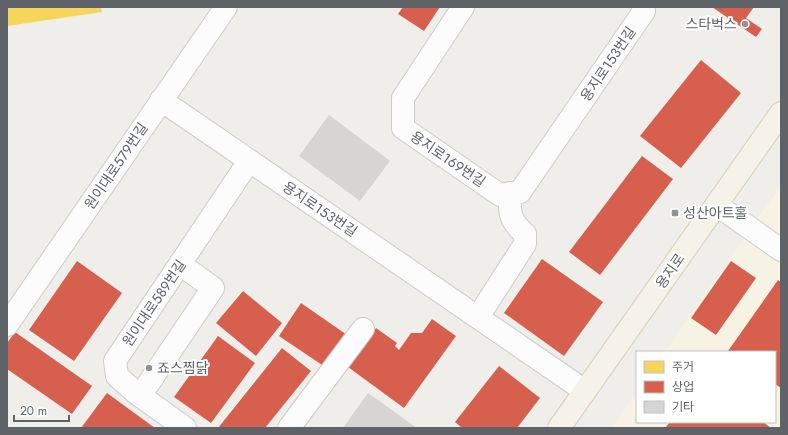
<svg xmlns="http://www.w3.org/2000/svg" width="788" height="435" font-family="Jost,'Noto Sans KR',sans-serif">
  <style>
    .commercial { fill: #f7f3e4 }
    .homes { fill: #f6d55c }
    .shops { fill: #d6604d }
    .building { fill: #d6d5d3 }
    .lines { fill: none; stroke-linecap: round; stroke-linejoin: round }
    .minor-casing { stroke: #cbcccc; stroke-width: 24 }
    .major-casing { stroke: #d7ceb8; stroke-width: 24 }
    .minor { stroke: #fdfcfc; stroke-width: 22 }
    .major { stroke: #f4f2e9; stroke-width: 22 }
    .poi-dot { fill: #919496; stroke: #fff; stroke-width: 1.5 }
    .labels { text-anchor: middle; dominant-baseline: central; stroke-width: 4; stroke-linejoin: round; paint-order: stroke }
    .poi-label { font-size: 14px; fill: #5f6368; stroke: #fff; text-anchor: start }
    .street-label { font-size: 14px; fill: #5f6368; stroke: #fff }
  </style>
  <rect width="100%" height="100%" fill="#efeeea"/>
  <path class="commercial" d="M781,185V428H612L637,392V422H775V352H665Z"/>
  <path class="homes" d="M7,7H101L102,12L7,26Z"/>
  <g class="shops">
    <path d="M403,7H440L424,31L398,14Z"/>
    <path d="M712,7H754L746,18L762,29L756,37Z"/>
    <path d="M701,60L741,93L681,168L640,136Z"/>
    <path d="M642,156L673,179L600,275L569,252Z"/>
    <path d="M542,259L603,302L564,356L504,313Z"/>
    <path d="M77,261L122,293L74,361L29,330Z"/>
    <path d="M731,261L756,278L716,335L691,318Z"/>
    <path d="M778,280L781,282V388L775,384V352H730L728,351Z"/>
    <path d="M243,291L282,323L256,356L216,323Z"/>
    <path d="M301,303L350,337L328,369L279,336Z"/>
    <path d="M432,319L456,336L404,408L348,367L376,328L397,343L395,346L399,350L411,333H422Z"/>
    <path d="M15,332L92,386L72,414L7,369V343Z"/>
    <path d="M218,336L255,363L211,423L174,397Z"/>
    <path d="M282,348L311,371L265,428H218Z"/>
    <path d="M499,366L540,398L517,428H462L455,422Z"/>
    <path d="M107,393L155,428H81Z"/>
    <path d="M670,422H763L771,428H665Z"/>
  </g>
  <g class="building">
    <path d="M329,115L390,161L360,201L299,156Z"/>
    <path d="M368,393L417,428H343Z"/>
  </g>
  <g class="lines">
    <defs>
      <g id="minor">
        <path d="M463,7L403,98V128L500,195L520,192L644,11L643,7"/>
        <path d="M161,100L585,391"/>
        <path d="M717,205L781,250"/>
        <path d="M478,317L525,244V234C510,221 509,213 510,193"/>
        <path d="M7,325L226,7"/>
        <path d="M140,396L213,288L180,264"/>
        <path d="M185,428L135,392L117,376L115,361L249,161"/>
        <path d="M289,428L363,329"/>
      </g>
      <path id="major" d="M559,428L781,113"/>
    </defs>
    <use href="#minor" class="minor-casing"/>
    <use href="#major" class="major-casing"/>
    <use href="#minor" class="minor"/>
    <use href="#major" class="major"/>
  </g>
  <g class="poi-dot">
    <circle cx="745" cy="24" r="4"/>
    <rect x="671" y="209" width="8" height="8" rx="2"/>
    <circle cx="149" cy="368" r="4"/>
  </g>
  <g class="labels">
    <g class="poi-label">
      <text x="737" y="24" text-anchor="end">스타벅스</text>
      <text x="683" y="213">성산아트홀</text>
      <text x="157" y="368">죠스찜닭</text>
    </g>
    <g class="street-label">
      <text transform="translate(608 64) rotate(-56)">용지로153번길</text>
      <text transform="translate(448 159) rotate(34)">용지로169번길</text>
      <text transform="translate(116 166) rotate(-56)">원이대로579번길</text>
      <text transform="translate(320 209) rotate(34)">용지로153번길</text>
      <text transform="translate(670 271) rotate(-55)">용지로</text>
      <text transform="translate(154 303) rotate(-56)">원이대로589번길</text>
    </g>
  </g>
  <rect width="788" height="435" fill="none" stroke="#5f6368" stroke-width="16"/>
  <rect x="636" y="351" width="140" height="72" fill="#ffffff" stroke="#bfc1c3"/>
  <rect x="644" y="361" width="20" height="12" fill="#f6d55c" stroke="#bfc1c3"/>
  <text x="672" y="371" font-size="12" fill="#5f6368">주거</text>
  <rect x="644" y="381" width="20" height="12" fill="#d6604d" stroke="#bfc1c3"/>
  <text x="672" y="391" font-size="12" fill="#5f6368">상업</text>
  <rect x="644" y="401" width="20" height="12" fill="#d6d5d3" stroke="#bfc1c3"/>
  <text x="672" y="411" font-size="12" fill="#5f6368">기타</text>
  <path d="M14 415v6h55v-6" fill="none" stroke="#5f6368" stroke-width="2"/>
  <text x="20" y="415" font-size="12" fill="#5f6368" stroke="#ffffff" stroke-width="3" paint-order="stroke">20 m</text>
</svg>
